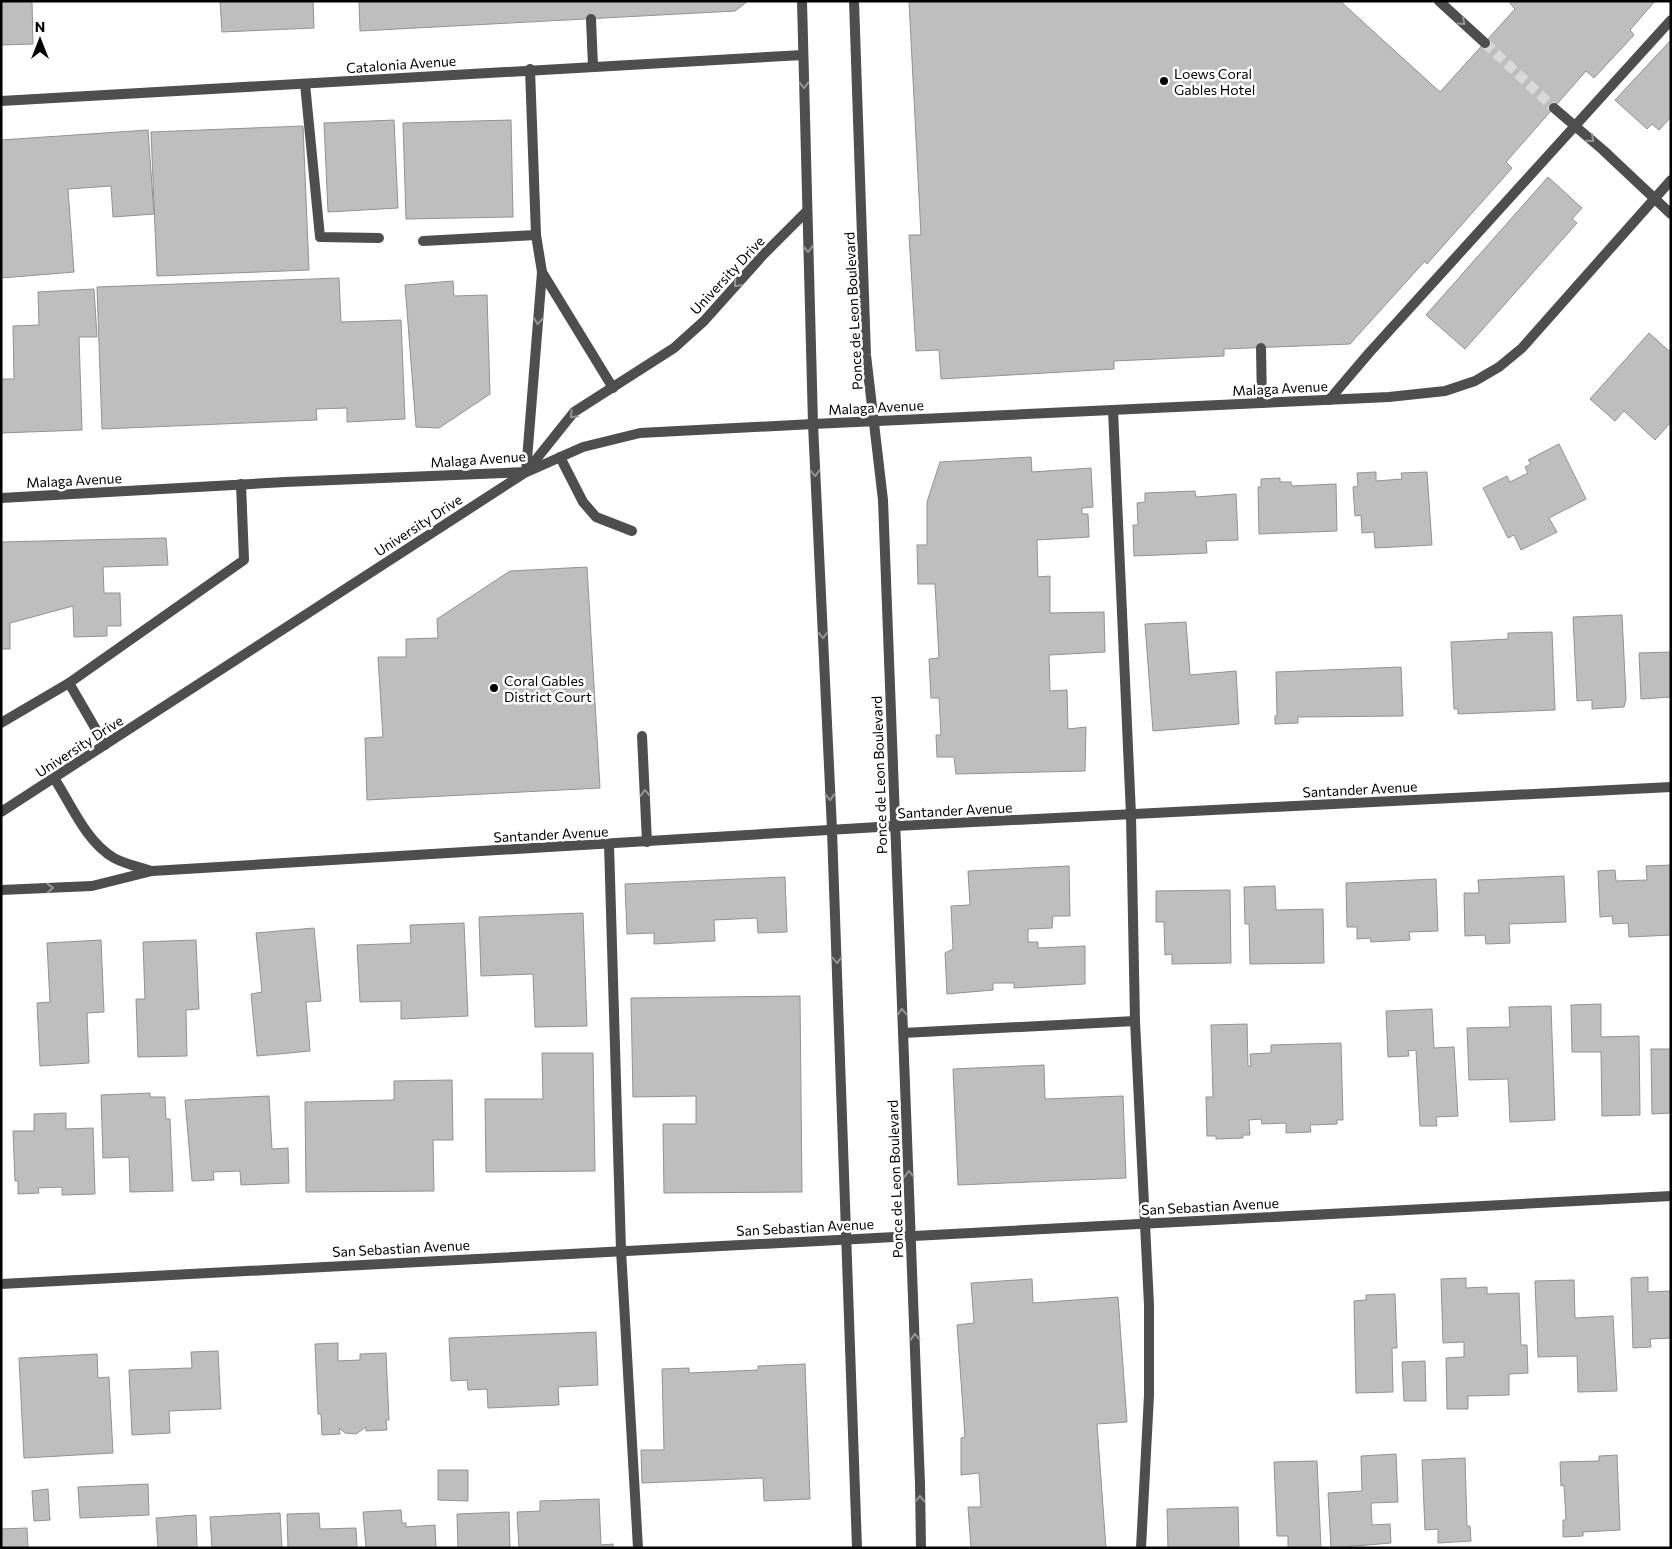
<svg xmlns="http://www.w3.org/2000/svg" width="1672" height="1549" font-family="Commissioner,sans-serif">
  <style>
    .building { fill: #bebebe; stroke: #929292 }
    .lines { fill: none; stroke-linecap: round; stroke-linejoin: round }
    .minor-tunnel { stroke: #d9d9d9; stroke-width: 10; stroke-dasharray: 10 5; stroke-linecap: butt }
    .service { stroke: #4e4e4e; stroke-width: 10 }
    .minor { stroke: #4e4e4e; stroke-width: 10 }
    .tertiary { stroke: #4e4e4e; stroke-width: 10 }
    .oneway { stroke: #959595 }
    .poi-dot { fill: #000; stroke: #fff; stroke-width: 2 }
    .labels { text-anchor: middle; dominant-baseline: central; stroke-width: 5; stroke-linejoin: round; paint-order: stroke }
    .street-label { font-size: 14px; fill: #000; stroke: #fff }
    .poi-label { font-size: 14px; fill: #000; stroke: #fff; text-anchor: start }
  </style>
  <rect width="100%" height="100%" fill="#fff"/>
  <g class="building">
    <path d="M1,1H32L33,44L1,45Z"/>
    <path d="M220,1H313L314,28L222,32Z"/>
    <path d="M359,1H748L735,11L360,31Z"/>
    <path d="M909,1H1340L1440,92L1515,9L1508,1H1655L1630,30L1634,35L1594,78L1586,71L1506,162L1512,168L1427,264L1425,261L1350,344L1224,349V356L1114,361V369L941,379L939,350L916,351L909,235H921Z"/>
    <path d="M1671,40V117L1659,130L1652,124L1647,129L1615,100Z"/>
    <path d="M394,120L398,208L328,212L324,123Z"/>
    <path d="M511,120L513,217L406,219L403,123Z"/>
    <path d="M303,126L309,270L157,276L151,132Z"/>
    <path d="M148,130L154,214L113,217L111,186L68,189L74,272L1,278V140Z"/>
    <path d="M1548,177L1582,208L1572,219L1577,223L1465,349L1426,315Z"/>
    <path d="M339,278L341,322L401,320L405,419L347,422V408L316,409L317,420L102,429L97,287Z"/>
    <path d="M453,281L454,296L487,295L490,394L439,428L416,427L405,285Z"/>
    <path d="M94,289L97,337H79L82,430L1,433V379H14L13,326L39,325L38,292Z"/>
    <path d="M1649,333L1669,351L1671,349V422L1655,440L1624,411L1615,421L1590,399Z"/>
    <path d="M1559,444L1586,499L1549,518L1557,532L1521,550L1514,535L1508,538L1483,488L1507,476L1510,482L1528,473L1525,467L1531,464L1528,460Z"/>
    <path d="M1031,457L1032,472L1091,468L1093,507L1082,508V514H1088L1089,537L1037,540L1038,577L1050,576V613L1104,612L1105,652L1049,655L1050,691L1067,690L1068,729L1086,727L1085,771L956,774L954,757H937L936,735H941L939,698H931L929,659L939,658L935,584H918L917,545H927V502L940,462Z"/>
    <path d="M1376,472V481L1402,479L1401,473L1427,472L1432,545L1375,548L1374,532L1362,533L1361,515L1355,516L1353,487L1358,486L1357,473Z"/>
    <path d="M1280,478V482H1291L1292,486L1336,484L1337,531L1259,534L1258,487H1261V479Z"/>
    <path d="M1195,491L1196,497L1236,494L1238,540L1206,541L1207,553L1134,556L1133,525H1138L1137,503L1145,502V493Z"/>
    <path d="M166,538L168,565L103,567L104,593H120L121,626H107V636L74,637L73,606L10,623V649H1V542Z"/>
    <path d="M587,567L600,788L367,800L365,738L383,737L378,657H406V639L438,638L437,619L510,571Z"/>
    <path d="M1622,615L1626,699L1624,707L1592,709V700L1577,701L1573,617Z"/>
    <path d="M1186,622L1190,675L1236,671L1239,724L1153,731L1145,624Z"/>
    <path d="M1552,632L1555,710L1458,714V709H1454L1451,642L1508,639V633Z"/>
    <path d="M1671,652V697L1641,699L1639,653Z"/>
    <path d="M1401,667L1403,716L1298,717V723L1275,724V716H1277L1276,672Z"/>
    <path d="M1671,865V935L1629,937L1628,923L1613,924L1612,916L1600,917L1598,871L1615,870L1616,881L1647,880L1646,866Z"/>
    <path d="M1069,866L1070,916H1053L1052,928L1028,929V942H1038V948L1085,946V984L1014,988V983H993V990L947,994L945,953L953,949L951,906L970,905L968,871Z"/>
    <path d="M1564,876L1566,922L1509,924L1510,943L1486,944L1485,935L1465,936L1464,893H1479L1478,880Z"/>
    <path d="M785,877L787,932L758,933L757,918L714,920L715,941L654,944V933L627,934L625,884Z"/>
    <path d="M1436,879L1438,931L1409,932L1410,940L1371,942L1370,938L1357,939V927H1347L1346,883Z"/>
    <path d="M1275,886L1276,910L1323,909L1324,963L1250,964L1249,924H1245L1244,887Z"/>
    <path d="M1230,890L1231,963L1172,964V954L1165,955L1164,922H1156V891Z"/>
    <path d="M583,913L587,1026L535,1027L533,974L481,976L479,917Z"/>
    <path d="M464,923L468,1016L401,1019V1001L360,1002L357,945L411,943L410,925Z"/>
    <path d="M314,928L321,1001L306,1002L310,1051L257,1056L251,994L262,992L256,933Z"/>
    <path d="M101,940L104,1012L87,1013L89,1063L40,1066L37,1003L50,1002L47,943Z"/>
    <path d="M196,940L199,1009L186,1010L187,1056L138,1057L136,999H145L143,942Z"/>
    <path d="M800,996L802,1192L664,1193L663,1124H696V1096L633,1097L631,998Z"/>
    <path d="M1601,1004V1037L1639,1036L1640,1115L1602,1116L1601,1052H1572L1571,1005Z"/>
    <path d="M1551,1006L1555,1120L1510,1122L1508,1079L1469,1080L1467,1028L1510,1027L1509,1007Z"/>
    <path d="M1432,1009L1434,1048L1454,1047L1458,1116L1436,1117L1437,1126H1420L1416,1050L1408,1051L1409,1056L1388,1057L1386,1011Z"/>
    <path d="M1247,1024L1248,1066H1251L1250,1054L1271,1053V1045L1341,1043L1343,1120H1337V1124L1310,1125L1311,1132L1286,1133V1123L1262,1124L1261,1119L1249,1120L1250,1135H1243V1138L1216,1139V1136H1207L1206,1097H1213L1211,1025Z"/>
    <path d="M1651,1049H1671V1113L1652,1114Z"/>
    <path d="M542,1053H593L595,1171L486,1172L485,1099H543Z"/>
    <path d="M1044,1065L1045,1099L1123,1096L1126,1178L958,1185L953,1069Z"/>
    <path d="M452,1080L453,1140H433L434,1191L306,1192L305,1102L394,1100V1081Z"/>
    <path d="M150,1093V1097H165L166,1119H170L173,1191L130,1192L129,1157L103,1158L101,1095Z"/>
    <path d="M269,1096L272,1149L288,1148L289,1183L241,1185L240,1171L213,1172L214,1180L192,1181L185,1100Z"/>
    <path d="M66,1113V1129L93,1128L95,1194L62,1195V1187L38,1188L39,1193L18,1194V1181H15L13,1131H34V1114Z"/>
    <path d="M1648,1277V1292L1670,1291L1671,1285V1338L1650,1339L1651,1347L1633,1348L1631,1278Z"/>
    <path d="M1466,1278V1288L1487,1287V1294L1519,1293L1521,1345H1527L1528,1373L1509,1374V1395L1468,1396V1409H1447L1446,1358L1464,1357V1342L1443,1343L1441,1279Z"/>
    <path d="M1032,1279L1033,1303L1118,1297L1127,1422L1097,1424L1106,1548H971L968,1507H981L979,1473L961,1475V1438L965,1437L957,1325L974,1323L971,1283Z"/>
    <path d="M1574,1280L1575,1318L1613,1316L1617,1391L1578,1392L1577,1356L1538,1357L1535,1281Z"/>
    <path d="M1395,1294L1397,1348H1392L1393,1392L1356,1393L1354,1301L1366,1300V1295Z"/>
    <path d="M596,1332L598,1385L558,1387L559,1405L488,1408L487,1389L468,1390L467,1380L451,1381L449,1338Z"/>
    <path d="M338,1343V1361L360,1360V1354L386,1353L389,1420H386L387,1430L366,1431V1427L356,1434L345,1433L339,1428L340,1434L322,1435L321,1414H318L315,1344Z"/>
    <path d="M218,1351L221,1409L169,1411L170,1433L132,1435L129,1370L192,1368L191,1352Z"/>
    <path d="M97,1354L98,1378L109,1377L113,1453L24,1458L19,1358Z"/>
    <path d="M1425,1361L1426,1401H1404L1402,1362Z"/>
    <path d="M805,1364L810,1499L764,1501L763,1478L642,1483L641,1450H664L662,1369L689,1368V1373L758,1370V1366Z"/>
    <path d="M1396,1454L1398,1502L1371,1503L1372,1525L1390,1524L1391,1543L1331,1548L1328,1493L1362,1491L1361,1456Z"/>
    <path d="M1617,1455L1620,1530L1583,1532V1536L1563,1537V1520H1566L1564,1485L1561,1486L1560,1462L1599,1461V1456Z"/>
    <path d="M1465,1458L1467,1526H1470L1471,1541L1438,1543V1529L1425,1530L1422,1460Z"/>
    <path d="M1317,1461L1321,1548H1288V1536H1277L1274,1462Z"/>
    <path d="M438,1470H468V1501L438,1500Z"/>
    <path d="M148,1484L149,1515L80,1518L78,1487Z"/>
    <path d="M48,1489L50,1520L34,1521L32,1491Z"/>
    <path d="M599,1499L601,1545L613,1544V1548H519L517,1512L540,1511V1501Z"/>
    <path d="M1238,1507L1239,1548H1168L1167,1509Z"/>
    <path d="M401,1510L402,1523H406V1527L435,1525L436,1548H366L363,1512Z"/>
    <path d="M509,1512L510,1548H458L457,1514Z"/>
    <path d="M280,1513L282,1548H212L210,1517Z"/>
    <path d="M319,1513L320,1529L356,1528L357,1548H288L287,1514Z"/>
    <path d="M196,1515L197,1548H158L156,1518Z"/>
    <path d="M27,1528L28,1548H1V1529Z"/>
  </g>
  <g class="lines">
    <path class="minor-tunnel" d="M1485,43L1554,108"/>
    <g class="service">
      <path d="M591,19L593,66"/>
      <path d="M305,84L320,237L379,238"/>
      <path d="M423,241L536,235"/>
      <path d="M542,272L613,388"/>
      <path d="M1261,348L1262,403"/>
      <path d="M1329,400L1369,353L1671,20"/>
      <path d="M1113,410L1131,815L1135,1021L1149,1305V1395L1141,1548"/>
      <path d="M560,457L583,502L596,517L632,531"/>
      <path d="M526,472L542,272L536,235L530,69"/>
      <path d="M1,723L69,683"/>
      <path d="M642,736L647,842"/>
      <path d="M105,745L69,683L244,560L241,484"/>
      <path d="M609,844L621,1250L638,1548"/>
      <path d="M903,1033L1135,1021"/>
    </g>
    <g class="minor">
      <path d="M1439,1L1485,43"/>
      <path d="M1,101L803,55"/>
      <path d="M1554,108L1603,150L1671,214"/>
      <path d="M813,424L1389,397L1445,391L1475,381L1499,367L1522,348L1671,180"/>
      <path d="M1,498L285,482L526,472"/>
      <path d="M54,778C71,804 86,842 114,858C125,864 139,867 151,871"/>
      <path d="M1,890L92,886L152,871L895,826L1671,787"/>
      <path d="M1,1284L1671,1196"/>
    </g>
    <g class="tertiary">
      <path d="M802,1L813,424L832,830L857,1548"/>
      <path d="M854,1L866,355L883,500L920,1484L921,1548"/>
      <path d="M529,471L583,447L640,433L813,424"/>
      <path d="M1,812L526,472L574,412L674,348L704,321L763,255L807,211"/>
    </g>
  </g>
  <defs><path id="oneway-chevron" d="M-2-3.5L2.5 0L-2 3.5" fill="none" stroke-width="1.6" stroke-linecap="round" stroke-linejoin="round" transform="scale(1.25)"/></defs>
  <g class="oneway">
    <use href="#oneway-chevron" transform="translate(1462 22) rotate(42)"/>
    <use href="#oneway-chevron" transform="translate(804 85) rotate(88)"/>
    <use href="#oneway-chevron" transform="translate(1591 139) rotate(41)"/>
    <use href="#oneway-chevron" transform="translate(808 249) rotate(88)"/>
    <use href="#oneway-chevron" transform="translate(737 284) rotate(131)"/>
    <use href="#oneway-chevron" transform="translate(538 321) rotate(95)"/>
    <use href="#oneway-chevron" transform="translate(573 415) rotate(135)"/>
    <use href="#oneway-chevron" transform="translate(815 473) rotate(88)"/>
    <use href="#oneway-chevron" transform="translate(823 635) rotate(87)"/>
    <use href="#oneway-chevron" transform="translate(645 793) rotate(-93)"/>
    <use href="#oneway-chevron" transform="translate(830 797) rotate(88)"/>
    <use href="#oneway-chevron" transform="translate(50 888) rotate(-3)"/>
    <use href="#oneway-chevron" transform="translate(837 960) rotate(88)"/>
    <use href="#oneway-chevron" transform="translate(902 1012) rotate(-92)"/>
    <use href="#oneway-chevron" transform="translate(909 1174) rotate(-92)"/>
    <use href="#oneway-chevron" transform="translate(915 1337) rotate(-92)"/>
    <use href="#oneway-chevron" transform="translate(920 1499) rotate(-90)"/>
  </g>
  <g class="poi-dot">
    <circle cx="1164" cy="81" r="5"/>
    <circle cx="494" cy="688" r="5"/>
  </g>
  <g class="labels">
    <g class="street-label">
      <text transform="translate(401 64) rotate(-4)">Catalonia Avenue</text>
      <text transform="translate(727 275) rotate(-47)">University Drive</text>
      <text transform="translate(853 311) rotate(-93)">Ponce de Leon Boulevard</text>
      <text transform="translate(1280 388) rotate(-3)">Malaga Avenue</text>
      <text transform="translate(876 407) rotate(-3)">Malaga Avenue</text>
      <text transform="translate(478 459) rotate(-4)">Malaga Avenue</text>
      <text transform="translate(74 480) rotate(-3)">Malaga Avenue</text>
      <text transform="translate(418 525) rotate(-33)">University Drive</text>
      <text transform="translate(79 746) rotate(-33)">University Drive</text>
      <text transform="translate(879 775) rotate(-92)">Ponce de Leon Boulevard</text>
      <text transform="translate(1360 789) rotate(-3)">Santander Avenue</text>
      <text transform="translate(955 810) rotate(-3)">Santander Avenue</text>
      <text transform="translate(551 834) rotate(-3)">Santander Avenue</text>
      <text transform="translate(895 1179) rotate(-92)">Ponce de Leon Boulevard</text>
      <text transform="translate(1210 1206) rotate(-3)">San Sebastian Avenue</text>
      <text transform="translate(805 1227) rotate(-3)">San Sebastian Avenue</text>
      <text transform="translate(401 1248) rotate(-3)">San Sebastian Avenue</text>
    </g>
    <g class="poi-label">
      <text x="1174" y="73">Loews Coral<tspan x="1174" dy="16">Gables Hotel</tspan></text>
      <text x="504" y="680">Coral Gables<tspan x="504" dy="16">District Court</tspan></text>
    </g>
  </g>
  <rect width="1672" height="1549" fill="none" stroke="#000000" stroke-width="5"/>
  <g transform="translate(40 40)" stroke="#ffffff" stroke-width="4" paint-order="stroke">
  <path d="M0-4L9 19L0 12L-9 19Z" fill="#000000"/>
  <text y="-8" font-size="14" font-weight="bold" text-anchor="middle" fill="#000000">N</text>
  </g>
</svg>
